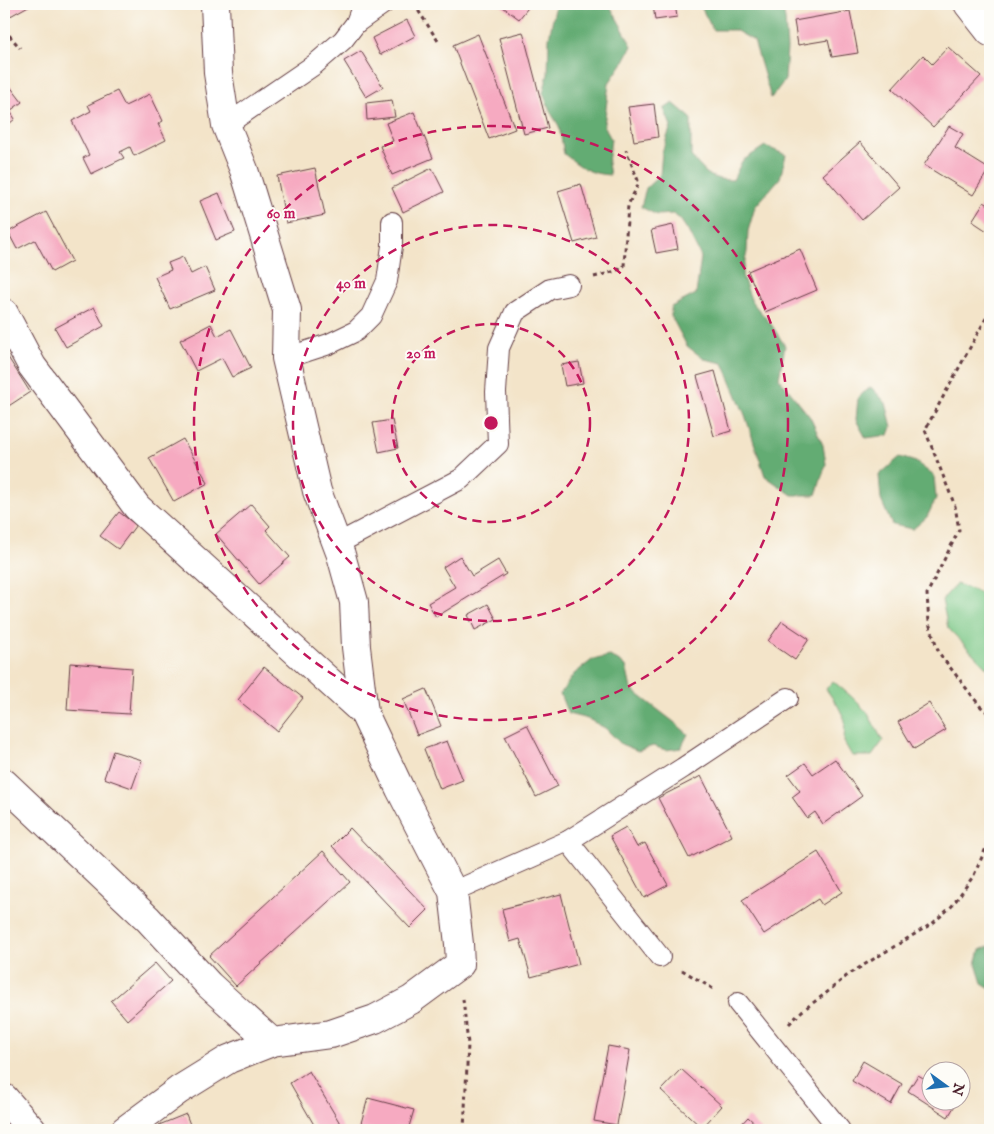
<svg xmlns="http://www.w3.org/2000/svg" width="994" height="1134" font-family="'IM FELL English',serif">
  <style>
    .green { fill: #7ac786; stroke: #627358 }
    .forest { fill: #63ac73; stroke: #56664f }
    .building { fill: #f6aac1 }
    .lines { fill: none; stroke-linecap: round; stroke-linejoin: round }
    .service-casing { stroke: #633d43; stroke-width: 22 }
    .minor-casing { stroke: #633d43; stroke-width: 30 }
    .path { stroke: #633d43; stroke-width: 3; stroke-dasharray: 4 4; stroke-linecap: butt }
    .service { stroke: #fff; stroke-width: 20 }
    .minor { stroke: #fff; stroke-width: 28 }
    .ring { fill: none; stroke: #c2185b; stroke-width: 2.5; stroke-dasharray: 9 6 }
    .centre { fill: #c2185b; stroke: #fdfcf7; stroke-width: 2.5 }
    .ring-label { font-size: 15px; text-anchor: middle; font-weight: bold; fill: #c2185b; stroke: #fdfcf7; stroke-width: 4; stroke-linejoin: round; paint-order: stroke }
  </style>
  <rect width="100%" height="100%" fill="#fdfcf7"/>
  <filter id="ink" filterUnits="userSpaceOnUse"><feTurbulence type="fractalNoise" baseFrequency=".02" numOctaves="2"/><feDisplacementMap in="SourceGraphic" scale="10" xChannelSelector="R" yChannelSelector="G"/><feConvolveMatrix kernelMatrix="1 2 1 2 8 2 1 2 1" color-interpolation-filters="sRGB"/></filter>
  <filter id="wash" filterUnits="userSpaceOnUse"><feTurbulence type="fractalNoise" baseFrequency=".0096" numOctaves="4" result="noise"/><feDisplacementMap in="SourceGraphic" scale="20" xChannelSelector="R" yChannelSelector="G"/><feGaussianBlur stdDeviation="1.12" result="paint"/><feColorMatrix in="noise" values="0 0 0 0 0 0 0 0 0 0 0 0 0 0 0 0 0 1.4 0 .05"/><feComposite in="paint" operator="in"/></filter>
  <g filter="url(#wash)">
    <rect width="100%" height="100%" fill="#f3e4c9"/>
    <g class="green">
      <path d="M956,584L979,592L990,603V671L948,628L942,600Z"/>
      <path d="M833,681L852,697L867,712L883,741L872,756H852L844,742L845,720L838,706L826,689Z"/>
    </g>
    <g class="forest">
      <path d="M556,4H609L632,46L624,61L609,83L604,126L611,139L608,163L610,175C588,174 580,166 564,154L559,126L551,113L543,93L548,74L549,38Z"/>
      <path d="M701,4H782L785,19L787,48L785,80L771,98L754,41L735,30H713L702,9Z"/>
      <path d="M673,103L691,118V156C706,173 709,180 733,180L742,161L765,146L786,155L780,178L755,207L748,231L747,252L742,275L752,302L771,324L785,346L779,378L810,417L823,445L826,464L816,495H792L765,476L745,415L723,363L704,359L687,346L671,316V307L696,294L701,257L688,231L680,219L673,214L657,215L641,207L646,188L660,175L662,152L671,126L664,109Z"/>
      <path d="M871,387L886,403L892,427L889,435L866,438L856,420L858,397Z"/>
      <path d="M900,457L916,462L934,476L936,498L927,517L913,529L892,525L881,500L879,475Z"/>
      <path d="M610,656L626,666L631,689L674,722L688,734L681,748L666,750L653,746L638,751L621,744L605,728L588,719L568,714L560,694L574,674L592,660Z"/>
      <path d="M989,946L990,947V988L982,983L976,964L980,950Z"/>
    </g>
    <g id="blocks">
      <g class="building">
        <path d="M4,4H32L5,19L4,16Z"/>
        <path d="M499,4H531L519,19Z"/>
        <path d="M653,4H675L677,17L655,20Z"/>
        <path d="M850,11L858,53L832,57L828,40L798,45L794,21Z"/>
        <path d="M407,20L415,36L380,55L372,38Z"/>
        <path d="M523,32L548,128L524,134L499,38Z"/>
        <path d="M478,34L515,129L489,139L453,45Z"/>
        <path d="M948,47L981,76L933,127L892,89L923,55L932,64Z"/>
        <path d="M361,51L383,87L366,97L344,61Z"/>
        <path d="M6,81L22,102L10,111L15,119L4,128L7,132L4,135V83Z"/>
        <path d="M117,91L125,106L150,94L163,121L158,124L166,140L134,156L130,147L120,152L124,158L91,174L83,158L89,155L72,121L91,111L88,105Z"/>
        <path d="M392,100L395,117L367,120L366,103Z"/>
        <path d="M654,104L658,137L634,141L628,107Z"/>
        <path d="M414,112L433,158L392,175L380,146L393,141L386,123Z"/>
        <path d="M949,126L963,134L955,148L989,169L973,195L924,165Z"/>
        <path d="M860,142L899,187L862,220L823,175Z"/>
        <path d="M315,168L325,215L286,223L277,176Z"/>
        <path d="M432,168L444,192L403,212L392,188Z"/>
        <path d="M581,184L596,237L574,243L558,191Z"/>
        <path d="M219,193L235,232L216,240L200,201Z"/>
        <path d="M984,202L990,206V233L972,221Z"/>
        <path d="M46,212L72,261L52,272L35,240L17,249L8,232Z"/>
        <path d="M673,225L678,249L656,253L651,230Z"/>
        <path d="M800,249L817,290L765,312L748,271Z"/>
        <path d="M183,257L191,274L205,267L215,290L170,309L155,277L171,270L168,263Z"/>
        <path d="M94,307L104,326L66,347L55,328Z"/>
        <path d="M211,324L217,336L231,329L251,368L232,377L222,358L196,371L180,340Z"/>
        <path d="M4,351L30,392L4,409Z"/>
        <path d="M579,362L583,383L565,386L561,365Z"/>
        <path d="M715,371L731,431L714,436L697,376Z"/>
        <path d="M392,420L398,448L379,452L373,423Z"/>
        <path d="M183,439L208,483L174,502L149,458Z"/>
        <path d="M251,504L270,526L266,530L290,557L259,584L216,534Z"/>
        <path d="M119,512L136,525L118,549L100,536Z"/>
        <path d="M460,556L472,576L498,560L506,574L436,617L428,603L455,587L443,567Z"/>
        <path d="M488,604L496,619L475,630L468,615Z"/>
        <path d="M782,621L809,639L795,660L768,641Z"/>
        <path d="M70,663L132,668L129,714L67,710Z"/>
        <path d="M264,667L303,698L277,731L238,700Z"/>
        <path d="M426,689L441,726L417,735L403,699Z"/>
        <path d="M929,703L946,730L914,749L898,722Z"/>
        <path d="M527,725L558,786L536,797L505,736Z"/>
        <path d="M447,741L463,780L440,789L424,749Z"/>
        <path d="M113,751L142,760L132,788L104,778Z"/>
        <path d="M835,759L862,796L823,824L815,812L807,818L792,797L800,791L788,775L805,763L813,774Z"/>
        <path d="M701,776L732,836L689,858L658,798Z"/>
        <path d="M626,827L637,847L645,843L668,885L644,898L610,836Z"/>
        <path d="M350,828L428,910L410,928L332,846Z"/>
        <path d="M323,851L350,882L236,986L209,956Z"/>
        <path d="M818,852L842,892L822,905L818,899L764,934L742,900Z"/>
        <path d="M561,894L579,964L531,977L520,939L510,942L502,909Z"/>
        <path d="M155,963L171,981L127,1020L111,1001Z"/>
        <path d="M608,1046L630,1050L617,1125L594,1121Z"/>
        <path d="M863,1061L902,1084L891,1104L852,1081Z"/>
        <path d="M681,1069L722,1106L702,1128L661,1090Z"/>
        <path d="M309,1071L344,1130H317L290,1083Z"/>
        <path d="M918,1075L932,1083V1102H957L948,1117L908,1091Z"/>
        <path d="M368,1098L414,1110L408,1130H359Z"/>
        <path d="M186,1114L192,1130H162L159,1125Z"/>
        <path d="M748,1117L762,1130H736Z"/>
      </g>
    </g>
  </g>
  <g filter="url(#ink)">
    <use href="#blocks" fill-opacity="0" stroke="#633d43" stroke-width="1"/>
    <g class="lines">
      <defs>
        <g id="service">
          <path d="M356,23L383,4"/>
          <path d="M226,125L314,65L343,40L356,23L363,4"/>
          <path d="M286,358L329,344L356,331L371,316L387,281L392,246V222"/>
          <path d="M337,544L461,479L498,444L496,392L499,348L515,312L550,289L569,285"/>
          <path d="M568,841L660,957"/>
          <path d="M453,892L568,841L683,768L788,698"/>
          <path d="M738,1003L840,1130"/>
        </g>
        <g id="minor">
          <path d="M968,4L990,32"/>
          <path d="M4,313L32,366L137,507L364,713"/>
          <path d="M4,783L148,919L209,985L272,1042"/>
          <path d="M4,1098L32,1130"/>
          <path d="M125,1130L179,1090L229,1059L272,1042L331,1034L375,1019L411,1000L460,964L459,944L453,892L400,789L364,713L356,647L354,602L341,555L317,491L286,358L287,310L244,170L226,125L218,73L215,4"/>
        </g>
      </defs>
      <use href="#service" class="service-casing"/>
      <use href="#minor" class="minor-casing"/>
      <g class="path">
        <path d="M414,4L438,41"/>
        <path d="M4,29L20,48"/>
        <path d="M594,277L616,271L624,266L628,205L639,183L626,150"/>
        <path d="M990,311L925,430L955,506L959,530L927,594L929,623L939,653L980,706L990,715"/>
        <path d="M682,970L715,990"/>
        <path d="M463,999L468,1044L464,1130"/>
        <path d="M789,1024L802,1011L825,994L849,974L933,923L952,906L974,875L990,839"/>
      </g>
      <use href="#service" class="service"/>
      <use href="#minor" class="minor"/>
    </g>
  </g>
  <g class="ring">
    <circle cx="491" cy="423" r="99"/>
    <circle cx="491" cy="423" r="198"/>
    <circle cx="491" cy="423" r="297"/>
  </g>
  <circle cx="491" cy="423" r="8" class="centre"/>
  <g class="ring-label">
    <text x="281" y="218">60 m</text>
    <text x="351" y="288">40 m</text>
    <text x="421" y="358">20 m</text>
  </g>
  <rect width="994" height="1134" fill="none" stroke="#fdfcf7" stroke-width="20"/>
  <g transform="translate(946 1086) rotate(105)"><circle r="24" fill="#fdfcf7" stroke="#b5a4a5"/>
  <path d="M0-4L9 19L0 12L-9 19Z" fill="#1f6fb2"/>
  <text y="-8" font-size="14" font-weight="bold" text-anchor="middle" fill="#4a1f2b">N</text>
  </g>
</svg>
